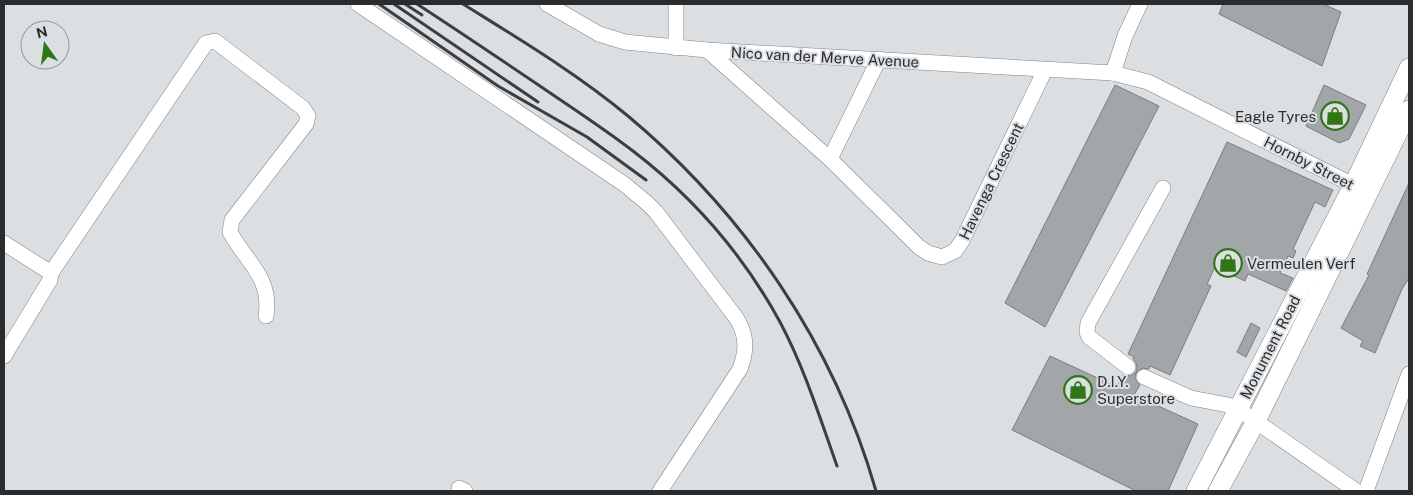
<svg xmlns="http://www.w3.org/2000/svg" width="1413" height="495" font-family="'Public Sans',sans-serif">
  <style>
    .building { fill: #a2a6a8; stroke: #7a7e80 }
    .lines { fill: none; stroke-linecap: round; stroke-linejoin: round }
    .minor-casing { stroke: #808386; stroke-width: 16 }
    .major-casing { stroke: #808386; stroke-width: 20 }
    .minor { stroke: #fff; stroke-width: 15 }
    .major { stroke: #fff; stroke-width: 19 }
    .rail { stroke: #3d3e3f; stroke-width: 3 }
    .labels { text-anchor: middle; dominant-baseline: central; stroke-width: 4; stroke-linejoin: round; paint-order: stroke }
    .street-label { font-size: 15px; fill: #2b2c2d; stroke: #dcdfe2 }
    .poi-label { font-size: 15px; fill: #2b2c2d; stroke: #dcdfe2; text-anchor: start }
  </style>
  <rect width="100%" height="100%" fill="#dcdfe2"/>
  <g class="building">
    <path d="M1223,4H1323L1341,12L1322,66L1219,14Z"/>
    <path d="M1115,85L1159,106L1045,327L1005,303Z"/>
    <path d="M1324,85L1366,105L1349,139L1339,143L1306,126Z"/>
    <path d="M1227,142L1333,190L1325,207L1315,202L1293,249L1296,251L1293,258L1288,256L1280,273L1293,278L1286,291L1248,274L1245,281L1215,267L1207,284L1211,286L1170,375L1150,366L1149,369L1143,368L1136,373L1135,378L1140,385L1134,395L1198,424L1168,491H1136L1012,430L1050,356L1117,387L1123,375L1131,376L1136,372L1137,368L1136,363L1133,359L1134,357L1128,354Z"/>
    <path d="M1409,183V278L1402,289L1375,353L1360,346L1363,341L1341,328L1369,275L1367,274Z"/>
    <path d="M1251,323L1260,328L1246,357L1237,352Z"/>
  </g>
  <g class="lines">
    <defs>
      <g id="minor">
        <path d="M358,4L624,184L647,203L656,212L737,319C747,336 747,350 740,369L660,491"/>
        <path d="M547,4L599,34L625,42L707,50L1113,73L1148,82L1363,190"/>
        <path d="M676,4V48"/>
        <path d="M707,50L830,159"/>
        <path d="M879,59L830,159L919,247L928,253L942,257L955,251L962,241L1045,70"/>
        <path d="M1113,73L1125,36L1140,4"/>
        <path d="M4,243L51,273L50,280L4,356"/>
        <path d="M51,273L206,43L215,41L303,108L308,116L306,124L232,220L230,232C246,262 272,277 266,316"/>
        <path d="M1128,367L1089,337L1087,332L1088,323L1163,188"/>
        <path d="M1144,377L1191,398L1228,405L1238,409L1356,491"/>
        <path d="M459,488L465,491"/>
        <path d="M1366,491L1409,374"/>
      </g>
      <g id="major">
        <path d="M1196,491L1353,186L1409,68"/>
        <path d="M1218,491L1256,421L1409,110"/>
      </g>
    </defs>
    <use href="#minor" class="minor-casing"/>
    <use href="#major" class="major-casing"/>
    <use href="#minor" class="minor"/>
    <use href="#major" class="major"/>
    <g class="rail">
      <path d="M379,4L498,86L587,137L646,180"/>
      <path d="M394,4L538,102"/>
      <path d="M405,4L422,15"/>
      <path d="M417,4C457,30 497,57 537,84C569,106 602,127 633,151C693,197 744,256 780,322C804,367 820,418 837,466"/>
      <path d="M463,4C519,39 576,73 628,116C745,214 834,344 876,491"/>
    </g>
  </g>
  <defs>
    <symbol id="shop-ring" viewBox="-11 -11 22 22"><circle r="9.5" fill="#dcdfe2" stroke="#307516" stroke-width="1.5"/><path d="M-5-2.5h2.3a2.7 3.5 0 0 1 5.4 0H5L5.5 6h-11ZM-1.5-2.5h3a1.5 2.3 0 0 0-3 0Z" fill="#307516"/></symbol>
  </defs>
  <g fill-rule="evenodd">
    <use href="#shop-ring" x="1319" y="100" width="32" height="32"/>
    <use href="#shop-ring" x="1212" y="247" width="32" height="32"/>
    <use href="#shop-ring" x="1062" y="374" width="32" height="32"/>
  </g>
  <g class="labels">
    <g class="street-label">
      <text transform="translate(825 57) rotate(3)">Nico van der Merve Avenue</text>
      <text transform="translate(1309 163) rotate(27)">Hornby Street</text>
      <text transform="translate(991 181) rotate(-64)">Havenga Crescent</text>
      <text transform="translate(1270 347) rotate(-63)">Monument Road</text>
    </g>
    <g class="poi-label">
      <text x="1316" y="116" text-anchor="end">Eagle Tyres</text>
      <text x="1247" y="263">Vermeulen Verf</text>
      <text x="1097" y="381">D.I.Y.<tspan x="1097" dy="17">Superstore</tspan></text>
    </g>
  </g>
  <rect width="1413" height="495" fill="none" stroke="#2b2c2d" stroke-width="10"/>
  <g transform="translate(45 45) rotate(346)"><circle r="24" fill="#dcdfe2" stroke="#95979a"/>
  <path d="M0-4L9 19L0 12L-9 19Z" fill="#307516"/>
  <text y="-8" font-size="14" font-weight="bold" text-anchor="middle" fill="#2b2c2d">N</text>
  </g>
</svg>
